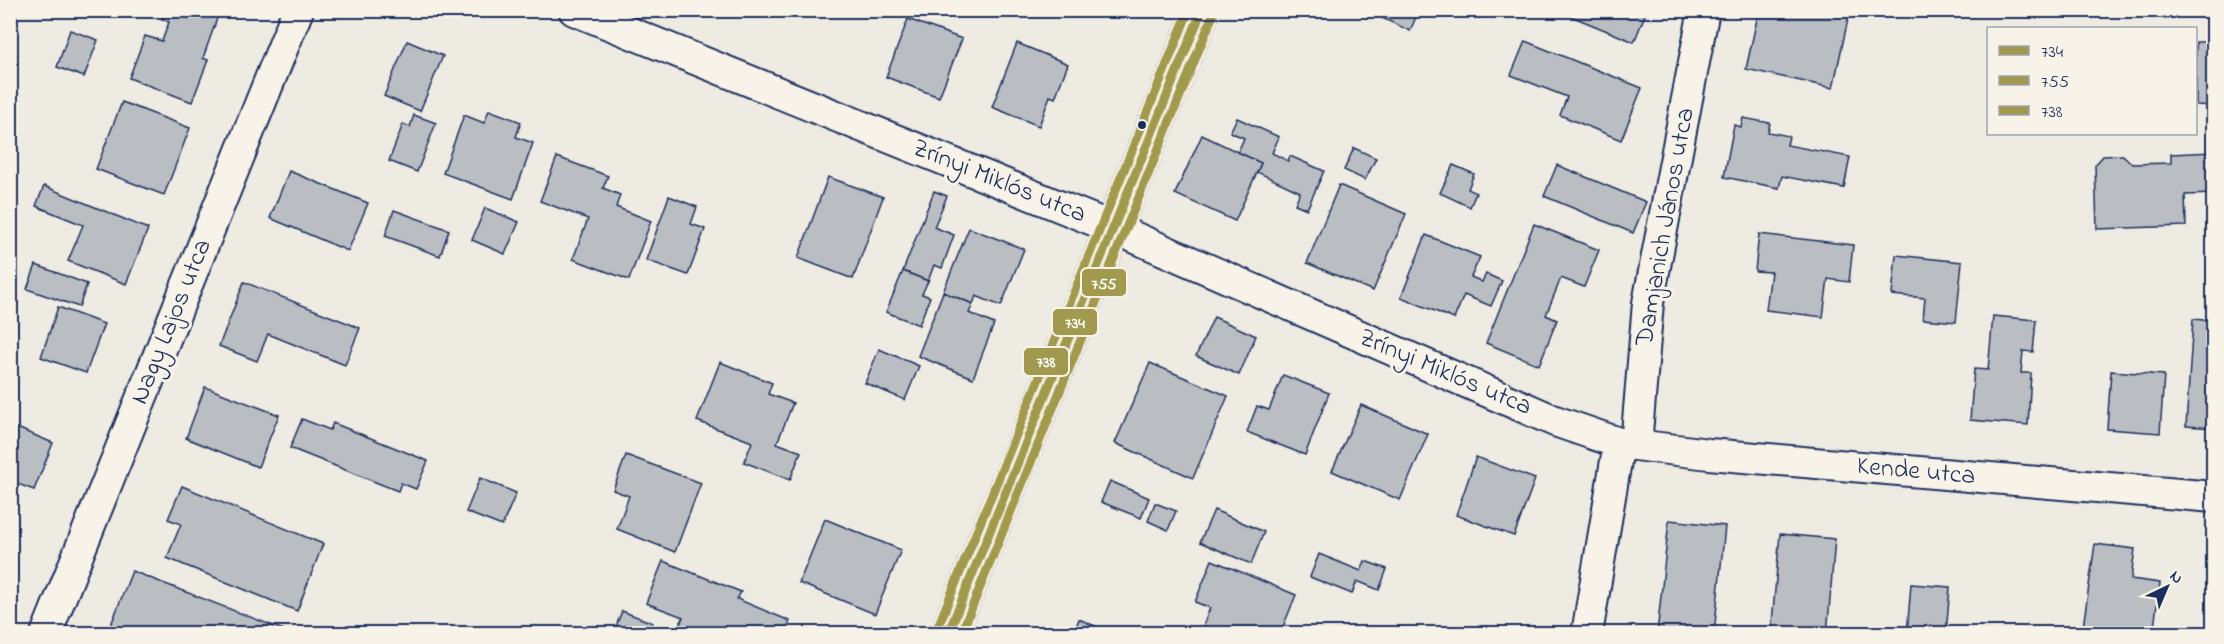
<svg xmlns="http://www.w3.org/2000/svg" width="2224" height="644" font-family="'Indie Flower',sans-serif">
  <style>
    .building { fill: #babdc2; stroke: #1b2f5e; stroke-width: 1.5 }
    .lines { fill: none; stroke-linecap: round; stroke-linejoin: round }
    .street-casing { stroke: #1b2f5e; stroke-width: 34 }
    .secondary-casing { stroke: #1b2f5e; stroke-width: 38 }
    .street { stroke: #f7f3e8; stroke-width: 30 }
    .secondary { stroke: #f7f3e8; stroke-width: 33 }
    .bus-1-casing { stroke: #f7f3e8; stroke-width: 14 }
    .bus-2-casing { stroke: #f7f3e8; stroke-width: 14 }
    .bus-3-casing { stroke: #f7f3e8; stroke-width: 14 }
    .bus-1 { stroke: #a19a4e; stroke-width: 9 }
    .bus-2 { stroke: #a19a4e; stroke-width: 9 }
    .bus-3 { stroke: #a19a4e; stroke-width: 9 }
    .bus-dot { fill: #1b2f5e; stroke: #f7f3e8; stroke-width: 2 }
    .labels { text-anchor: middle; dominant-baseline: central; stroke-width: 6; stroke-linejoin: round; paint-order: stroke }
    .street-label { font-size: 26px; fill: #1b2f5e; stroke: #f7f3e8 }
    .line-badge { stroke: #f7f3e8; stroke-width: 2 }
    .badge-label { font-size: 16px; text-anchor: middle; font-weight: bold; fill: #fff }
  </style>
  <rect width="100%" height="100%" fill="#eeebe2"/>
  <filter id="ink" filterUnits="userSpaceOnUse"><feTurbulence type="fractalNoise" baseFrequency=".0167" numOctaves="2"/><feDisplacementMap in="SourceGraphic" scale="12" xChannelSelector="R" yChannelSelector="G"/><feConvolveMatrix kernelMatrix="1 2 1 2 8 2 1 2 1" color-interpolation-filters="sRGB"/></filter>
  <g filter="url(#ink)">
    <g class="building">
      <path d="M165,10H220L203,58L208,60L192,102L129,78L145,36L162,41L169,22L162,19Z"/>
      <path d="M1365,10H1419L1410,31Z"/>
      <path d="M1567,10H1647L1634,42L1566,14Z"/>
      <path d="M1759,10H1850L1833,88L1746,69Z"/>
      <path d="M908,19L962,39L939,97L886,77Z"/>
      <path d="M70,30L98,40L84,77L57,67Z"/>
      <path d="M407,41L443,56L420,111L384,96Z"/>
      <path d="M1525,41L1642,88L1621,140L1560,115L1567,97L1511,75Z"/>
      <path d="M2196,42H2214V106L2196,105Z"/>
      <path d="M1017,43L1068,64L1055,98L1050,96L1039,126L992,107Z"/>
      <path d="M122,102L190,128L164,195L96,169Z"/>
      <path d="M489,110L521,122L516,137L533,143L513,199L443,173L464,115L484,123Z"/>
      <path d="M414,115L436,123L417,172L389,161L403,124L410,127Z"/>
      <path d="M1237,118L1279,137L1272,153L1288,161L1290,156L1324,171L1307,209L1295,204L1300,192L1257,172L1261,163L1238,152L1244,138L1230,132Z"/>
      <path d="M1743,118L1770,123L1768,132L1789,136L1787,145L1850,157L1844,188L1782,176L1779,188L1724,177L1734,125L1741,127Z"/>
      <path d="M1202,135L1261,163L1235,221L1175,194Z"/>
      <path d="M1354,148L1376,158L1365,180L1344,170Z"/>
      <path d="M2214,152V194L2185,195L2186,226L2097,229L2095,165L2103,156L2123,155L2132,164L2171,163V154Z"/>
      <path d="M557,157L608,176L603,188L620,195L616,207L651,221L629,280L573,259L588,219L540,201Z"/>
      <path d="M1453,165L1474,174L1468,189L1476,193L1470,207L1440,193Z"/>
      <path d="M1557,165L1646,202L1633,233L1544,196Z"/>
      <path d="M289,171L368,203L348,251L270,218Z"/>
      <path d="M828,177L883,197L853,279L798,258Z"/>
      <path d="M1339,185L1406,214L1373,291L1307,263Z"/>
      <path d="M44,186L148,229L126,284L68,261L83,225L36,206Z"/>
      <path d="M934,191L947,196L934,227L954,235L942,268L934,265L928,281L903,271Z"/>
      <path d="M669,196L697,207L691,224L705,229L688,275L646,260Z"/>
      <path d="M485,208L519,222L505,254L472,240Z"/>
      <path d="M394,210L449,230L440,256L385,236Z"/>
      <path d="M1534,224L1599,250L1584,287L1561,278L1546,315L1557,320L1539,365L1486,343Z"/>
      <path d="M969,228L1024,249L1001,306L976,296L973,304L943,292Z"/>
      <path d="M1759,234L1853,245L1849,282L1828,279L1823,317L1766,310L1771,272L1755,271Z"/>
      <path d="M1426,235L1480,257L1471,277L1482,282L1486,274L1502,281L1491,306L1464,295L1454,319L1401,297Z"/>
      <path d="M1896,255L1962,262L1956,322L1923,319L1925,298L1892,295Z"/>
      <path d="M36,265L87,284L79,307L27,289Z"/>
      <path d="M903,271L928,281L922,294L930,297L919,325L886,312Z"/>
      <path d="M244,282L360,328L345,365L268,334L257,361L219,346Z"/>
      <path d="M943,292L973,304L969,313L994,324L973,378L918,356Z"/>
      <path d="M58,307L104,324L86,373L41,357Z"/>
      <path d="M1993,316L2036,320L2033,352L2023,351L2021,373H2031L2028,425L1970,420L1974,369L1988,370Z"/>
      <path d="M1214,317L1256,336L1239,375L1196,356Z"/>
      <path d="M2193,319L2214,321V428L2186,426Z"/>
      <path d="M879,349L919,366L905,400L865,383Z"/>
      <path d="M720,362L772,383L768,394L793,403L777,443L801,452L790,480L744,462L752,442L697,421Z"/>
      <path d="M1150,363L1228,396L1193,478L1115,443Z"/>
      <path d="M2111,371L2164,375L2160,433L2107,429Z"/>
      <path d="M1283,375L1329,393L1305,455L1247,432L1257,406L1269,410Z"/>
      <path d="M205,387L279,415L258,467L186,438Z"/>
      <path d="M1361,405L1428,434L1400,500L1332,471Z"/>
      <path d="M302,419L330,430L333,423L428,461L416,489L401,483L398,491L290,448Z"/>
      <path d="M10,425L53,443L34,490L10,481Z"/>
      <path d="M626,455L701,483L675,552L617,529L629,496L613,490Z"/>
      <path d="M1476,457L1535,479L1514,536L1456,515Z"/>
      <path d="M480,478L516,493L502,526L466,512Z"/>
      <path d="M1110,481L1149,498L1141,518L1101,502Z"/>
      <path d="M182,486L323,544L297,611L167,558L181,524L168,519Z"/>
      <path d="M1155,503L1176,511L1168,530L1148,521Z"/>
      <path d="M1214,510L1264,532L1251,564L1200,542Z"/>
      <path d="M825,519L901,550L875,614L799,583Z"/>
      <path d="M1669,520L1725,526L1714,634H1657Z"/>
      <path d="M1780,534L1835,539L1827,634H1771Z"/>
      <path d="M2095,544L2135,549L2131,579L2160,583L2153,634H2126L2083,627Z"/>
      <path d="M1319,554L1361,571L1365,561L1387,569L1379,590L1357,581L1352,594L1310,577Z"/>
      <path d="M1212,560L1296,595L1280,634H1200L1210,608L1195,602Z"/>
      <path d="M663,561L741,592L737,599L790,621L785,634H682L677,632L683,617L646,603Z"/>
      <path d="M132,571L294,634H117L109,630Z"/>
      <path d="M1911,584L1950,587L1946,634H1907Z"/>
      <path d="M622,611L653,623L650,634H613Z"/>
      <path d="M1079,619L1113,634H1073Z"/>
      <path d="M1496,628L1526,633L1495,634Z"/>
    </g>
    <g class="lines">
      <defs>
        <g id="street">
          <path d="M574,10L1113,228L1555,421L1619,443L1709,454L2214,497"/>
          <path d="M1636,445L1648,303L1704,10"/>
          <path d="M46,634L298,10"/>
          <path d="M1587,634L1619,443"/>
        </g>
        <path id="secondary" d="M948,634L1202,10"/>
      </defs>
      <use href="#street" class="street-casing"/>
      <use href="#secondary" class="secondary-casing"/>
      <use href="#street" class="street"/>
      <use href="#secondary" class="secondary"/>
      <defs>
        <path id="bus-1" d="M948,634L1202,10"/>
        <path id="bus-2" d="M961,634L1213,15"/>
        <path id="bus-3" d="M937,629L1189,10"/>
      </defs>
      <use href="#bus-1" class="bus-1-casing"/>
      <use href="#bus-2" class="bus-2-casing"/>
      <use href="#bus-3" class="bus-3-casing"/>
      <use href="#bus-1" class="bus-1"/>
      <use href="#bus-2" class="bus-2"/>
      <use href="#bus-3" class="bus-3"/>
    </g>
  </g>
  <circle class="bus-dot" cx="1142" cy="125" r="5"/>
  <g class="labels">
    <g class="street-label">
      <text transform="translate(999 182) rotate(22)">Zrínyi Miklós utca</text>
      <text transform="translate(1666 227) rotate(-80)">Damjanich János utca</text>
      <text transform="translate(172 322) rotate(-68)">Nagy Lajos utca</text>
      <text transform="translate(1445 373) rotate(23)">Zrínyi Miklós utca</text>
      <text transform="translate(1916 472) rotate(5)">Kende utca</text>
    </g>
  </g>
  <g class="line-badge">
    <rect x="1081" y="268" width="46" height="29" rx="6" fill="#a19a4e"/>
    <rect x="1052" y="308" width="46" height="28" rx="6" fill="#a19a4e"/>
    <rect x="1023" y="347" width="46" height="29" rx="6" fill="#a19a4e"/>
  </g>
  <g class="badge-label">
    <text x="1104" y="289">755</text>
    <text x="1075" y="328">734</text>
    <text x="1046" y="367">738</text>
  </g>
  <rect width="2224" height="644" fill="none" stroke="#f7f3e8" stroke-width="36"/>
  <rect x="18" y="18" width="2188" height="608" fill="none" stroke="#1b2f5e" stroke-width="2" filter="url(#ink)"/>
  <rect x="1987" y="27" width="210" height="108" fill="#f7f3e8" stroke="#9fa5b1" stroke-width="1.5"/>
  <rect x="1999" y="46" width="30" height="9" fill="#a19a4e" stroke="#9fa5b1" stroke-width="1.5"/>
  <text x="2041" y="57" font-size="18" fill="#1b2f5e">734</text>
  <rect x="1999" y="76" width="30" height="9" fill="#a19a4e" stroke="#9fa5b1" stroke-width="1.5"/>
  <text x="2041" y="87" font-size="18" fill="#1b2f5e">755</text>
  <rect x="1999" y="106" width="30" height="9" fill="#a19a4e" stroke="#9fa5b1" stroke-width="1.5"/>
  <text x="2041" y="117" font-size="18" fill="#1b2f5e">738</text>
  <g transform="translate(2167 587) rotate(44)" stroke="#f7f3e8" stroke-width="4.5" paint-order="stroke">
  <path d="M0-4.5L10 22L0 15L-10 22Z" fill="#1b2f5e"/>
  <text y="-9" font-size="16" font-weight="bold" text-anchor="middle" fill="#1b2f5e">N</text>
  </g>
</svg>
